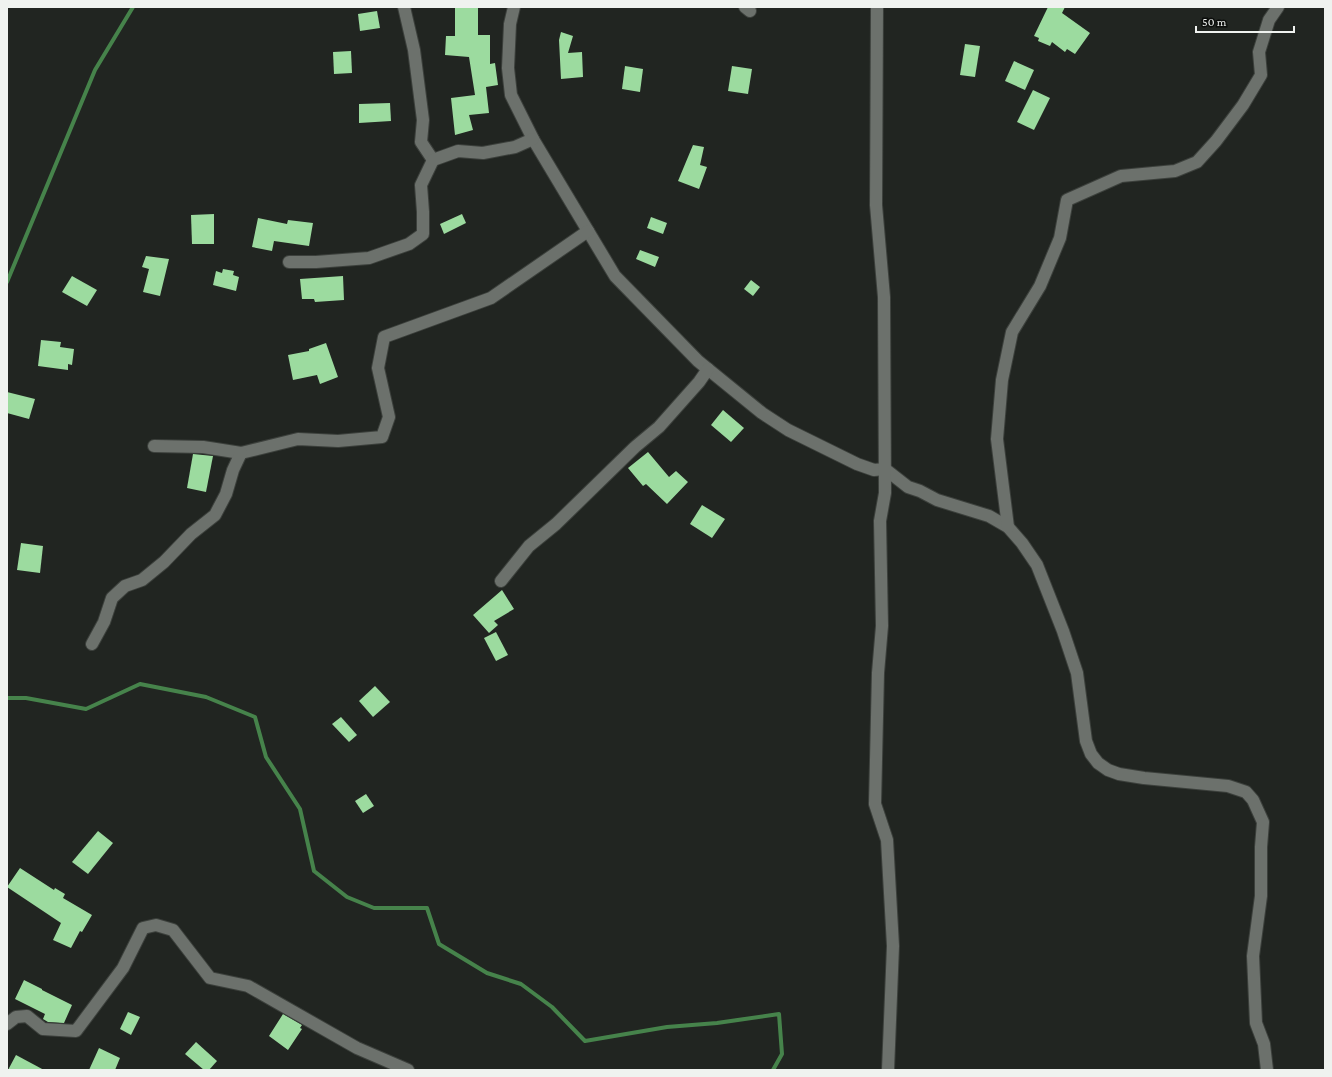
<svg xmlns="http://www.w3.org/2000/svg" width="1332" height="1077" font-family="'Crimson Pro',serif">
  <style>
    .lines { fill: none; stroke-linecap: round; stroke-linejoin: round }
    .stream { stroke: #46834b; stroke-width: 4 }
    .building { fill: #9cdb9f }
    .street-casing { stroke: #3c403c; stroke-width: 14 }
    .street { stroke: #6c716c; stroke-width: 12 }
  </style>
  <rect width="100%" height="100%" fill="#212521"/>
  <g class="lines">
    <g class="stream">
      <path d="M7,282L95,70L133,7"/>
      <path d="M7,698H26L86,709L140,684L206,697L255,717L266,757L300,809L314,871L347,897L374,908H427L439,944L487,973L521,984L552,1007L585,1041L667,1027L717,1023L779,1014L782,1054L773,1070"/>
    </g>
  </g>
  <g class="building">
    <path d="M455,7H478V35H490V64L495,63L498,85L486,87L489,113L469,115L473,130L455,135L451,98L475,95L469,57L445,55L446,36H455Z"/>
    <path d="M1048,7H1065L1062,13L1090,33L1075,54L1067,49L1065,52L1052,42L1050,46L1038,41L1039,38L1034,36Z"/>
    <path d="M377,11L380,28L360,31L358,14Z"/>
    <path d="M561,32L573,36L568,53L582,52L583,77L561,79L559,40Z"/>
    <path d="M965,44L980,46L975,77L960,75Z"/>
    <path d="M351,51L352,73L334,74L333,52Z"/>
    <path d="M1014,61L1034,70L1025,90L1005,81Z"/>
    <path d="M625,66L643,69L640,92L622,89Z"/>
    <path d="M732,66L752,69L748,94L728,91Z"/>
    <path d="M1033,90L1050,98L1034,130L1017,122Z"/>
    <path d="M390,103L391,121L359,123V104Z"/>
    <path d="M693,145L704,147L700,165L707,167L699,189L678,181Z"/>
    <path d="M214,214V244H192L191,215Z"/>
    <path d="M462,214L466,223L444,234L440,224Z"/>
    <path d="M651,217L667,223L663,234L647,228Z"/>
    <path d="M258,218L287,224L288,220L313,223L309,246L274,241L272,251L252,247Z"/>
    <path d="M640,250L659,257L655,267L636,259Z"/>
    <path d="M146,256L169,259L160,296L143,292L149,269L142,267Z"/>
    <path d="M223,269L234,271L233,275L239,277L236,291L213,285L216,271L222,273Z"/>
    <path d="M72,276L97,290L87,306L62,292Z"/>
    <path d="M343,276L344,300L315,302L314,299H302L300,279Z"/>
    <path d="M751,280L760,287L753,296L744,289Z"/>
    <path d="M41,340L61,342L60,347L74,349L72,365L68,364V370L38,366Z"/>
    <path d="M326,343L338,377L320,384L317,375L293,380L288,355L309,351V349Z"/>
    <path d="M7,392L35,399L29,419L7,413Z"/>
    <path d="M723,410L744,428L731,442L711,425Z"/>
    <path d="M648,452L669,477L676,471L688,482L667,504L646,484L643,486L628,468Z"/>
    <path d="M193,454L213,456L206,492L187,488Z"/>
    <path d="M702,505L725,519L712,538L690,524Z"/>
    <path d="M21,543L43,546L40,573L17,570Z"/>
    <path d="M502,590L514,609L494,621L498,625L489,633L473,615Z"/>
    <path d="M496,632L508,655L496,661L484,638Z"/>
    <path d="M375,686L390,702L373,717L359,701Z"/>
    <path d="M341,717L357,735L349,742L332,724Z"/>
    <path d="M366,794L374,806L363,813L355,801Z"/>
    <path d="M98,831L113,843L88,874L72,862Z"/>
    <path d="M20,868L54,890L55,888L65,894L63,898L92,915L82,932L80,931L71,948L53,940L61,923L7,887Z"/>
    <path d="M24,980L42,989V990L72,1005L64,1023L48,1022L43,1019L45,1014L15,999Z"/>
    <path d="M128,1012L140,1017L131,1035L120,1029Z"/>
    <path d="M283,1014L302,1025L300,1028L302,1029L288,1050L269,1036Z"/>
    <path d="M196,1042L217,1061L209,1070H204L185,1054Z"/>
    <path d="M99,1048L120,1058L115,1070H89Z"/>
    <path d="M16,1055L44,1070H8Z"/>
  </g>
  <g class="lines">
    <defs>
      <g id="street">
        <path d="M404,7L414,50L423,120L421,142L433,160"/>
        <path d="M514,7L510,24L508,68L511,95L533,139L615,276L698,361L762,413L788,430L857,464L874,470L885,469L908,487L920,491L937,500L989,516L1008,527L1022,543L1037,565L1063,631L1077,673L1086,741L1091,754L1098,763L1108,770L1119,774L1144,778L1228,786L1246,792L1253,800L1263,822L1261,847V896L1253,956L1256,1023L1264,1044L1267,1070"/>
        <path d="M745,7L750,11"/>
        <path d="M877,7L876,205L884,297L885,493L880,521L882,626L878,673L875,804L887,840L893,946L888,1070"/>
        <path d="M289,262H316L369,258L409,244L423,234V212L421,185L433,160L458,151L483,153L515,147L533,139"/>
        <path d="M154,446L203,447L241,453L298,439L338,441L382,437L389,417L378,368L384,337L491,298L588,231"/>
        <path d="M1008,527L997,439L1002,380L1012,332L1040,286L1060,238L1067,200L1121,176L1175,171L1197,162L1216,141L1243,105L1261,75L1259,52L1269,20L1278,7"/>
        <path d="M501,581L529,546L556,524L635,447L659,427L699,382L708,369"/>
        <path d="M92,644L104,622L112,598L125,586L142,580L164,562L191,534L215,515L226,494L233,470L241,453"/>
        <path d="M7,1024L16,1017L27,1016L43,1029L76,1031L123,968L143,928L156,925L173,930L210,978L248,986L357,1048L408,1070"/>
      </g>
    </defs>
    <use href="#street" class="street-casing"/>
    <use href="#street" class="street"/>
  </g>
  <rect width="1332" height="1077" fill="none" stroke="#eff2ef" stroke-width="16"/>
  <path d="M1196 26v6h98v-6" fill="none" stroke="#eff2ef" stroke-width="2"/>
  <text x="1202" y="26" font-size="12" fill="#eff2ef" stroke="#0c0e0c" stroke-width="3" paint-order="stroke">50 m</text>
</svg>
